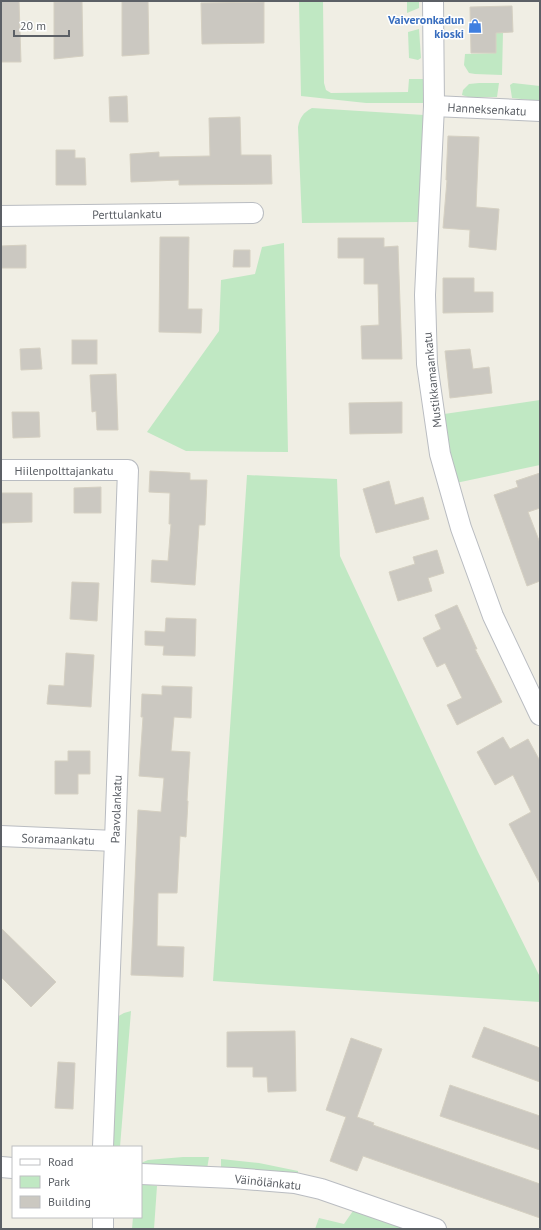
<svg xmlns="http://www.w3.org/2000/svg" width="541" height="1230" font-family="'PT Sans',sans-serif">
  <style>
    .green { fill: #c0e8c3 }
    .building { fill: #cbc8c1; stroke: #d5d0c2 }
    .lines { fill: none; stroke-linecap: round; stroke-linejoin: round }
    .minor-casing { stroke: #b9bcc1; stroke-width: 22 }
    .minor { stroke: #fff; stroke-width: 20 }
    .labels { text-anchor: middle; dominant-baseline: central; stroke-width: 3; stroke-linejoin: round; paint-order: stroke }
    .shop-label { font-size: 12px; font-weight: bold; fill: #366cbe; stroke: #fff; text-anchor: end }
    .street-label { font-size: 12px; fill: #5c6066; stroke: #fff }
  </style>
  <rect width="100%" height="100%" fill="#f0eee4"/>
  <g class="green">
    <path d="M299,1H328H323L324,83L326,90L331,93L408,92L409,79H423L424,103H366L301,96Z"/>
    <path d="M407,1H419V8L407,13Z"/>
    <path d="M419,29L421,58L418,60L409,58L408,32Z"/>
    <path d="M496,32H503L502,75L475,74L469,73L464,65L465,54L496,53Z"/>
    <path d="M479,83H499L497,97H468L462,95L463,90L469,84Z"/>
    <path d="M513,83L540,86V101L512,98L510,85Z"/>
    <path d="M312,108L424,115L419,222L302,223L298,127C300,117 303,113 312,108Z"/>
    <path d="M284,243L288,452L186,451L147,432L219,331L221,280L255,274L262,247Z"/>
    <path d="M540,400V465L456,483L450,458L444,414Z"/>
    <path d="M247,475L337,479L340,556L478,852L540,977V1002L213,981Z"/>
    <path d="M131,1011L120,1147H112L115,1018L124,1013Z"/>
    <path d="M183,1157H209L207,1169L141,1165V1163L148,1160Z"/>
    <path d="M221,1159L259,1163L298,1171V1174L221,1170Z"/>
    <path d="M141,1184L157,1186L154,1229H132L133,1217H141Z"/>
    <path d="M355,1208L410,1229H315L319,1218L344,1224Z"/>
  </g>
  <g class="building">
    <path d="M1,1H19L21,62H1Z"/>
    <path d="M82,1L83,56L54,59V2Z"/>
    <path d="M122,1H148L149,54L122,56Z"/>
    <path d="M264,2V43L202,44L201,3Z"/>
    <path d="M512,6L513,32L496,33V53H471L470,7Z"/>
    <path d="M127,96L128,122H110L109,97Z"/>
    <path d="M240,117L241,155H271L272,184L179,185V180L131,182L130,154L159,152V157L210,156L209,118Z"/>
    <path d="M448,136L479,137L476,207L499,209L496,250L469,247L470,230L443,228L447,180H446Z"/>
    <path d="M56,150H75V158H85L86,185H56Z"/>
    <path d="M160,237H189L188,309H202L201,333L159,332Z"/>
    <path d="M338,238H384V247L398,246L402,359H362L361,326L379,325L378,284H364V258H338Z"/>
    <path d="M26,245V268H1V246Z"/>
    <path d="M234,250H250V267H233Z"/>
    <path d="M443,278H474V292H493V312L443,313Z"/>
    <rect x="72" y="340" width="25" height="24"/>
    <path d="M40,348L42,369L21,370L20,349Z"/>
    <path d="M470,349L473,369L489,367L492,393L450,398L445,351Z"/>
    <path d="M116,374L118,430H97L96,411L92,412L90,375Z"/>
    <path d="M402,402V433L350,434L349,403Z"/>
    <path d="M12,412H39L40,437L13,438Z"/>
    <path d="M150,471L190,473V480H207L205,525H199L195,585L151,582L152,560L168,561L171,524H169L170,493L149,492Z"/>
    <path d="M540,473V508L528,512L540,543V581L527,586L494,495L518,487L516,481Z"/>
    <path d="M389,481L395,505L423,497L429,519L376,533L363,489Z"/>
    <path d="M101,487V513H74V488Z"/>
    <path d="M1,493H32V522L1,523Z"/>
    <path d="M437,550L444,573L428,578L432,591L398,601L389,572L415,564L413,557Z"/>
    <path d="M72,582L99,583L97,621L70,619Z"/>
    <path d="M457,605L477,649H475L502,702L457,725L447,705L462,698L445,663L437,667L423,638L441,629L435,615Z"/>
    <path d="M166,618L196,619L195,656L163,655L164,646L145,645V631L165,632Z"/>
    <path d="M66,653L94,655L91,707L47,704L49,685L64,686Z"/>
    <path d="M162,686L192,687L191,718L174,717L171,751L190,752L187,801H188L186,837L180,836L177,893H158L157,946L184,947L183,977L131,975L138,810L161,812L164,778L139,776L143,717H141L142,694L162,695Z"/>
    <path d="M503,737L510,749L528,739L540,761V884L509,824L531,812L513,775L495,785L477,752Z"/>
    <path d="M68,751H90V774H78V794H55V761H68Z"/>
    <path d="M1,928L56,982L31,1007L1,977Z"/>
    <path d="M484,1027L540,1048V1082L472,1057Z"/>
    <path d="M295,1031L296,1091L268,1092L267,1077H253V1067H227V1032Z"/>
    <path d="M351,1038L382,1049L357,1117L374,1123L373,1125L540,1184V1218L363,1156L357,1171L330,1161L346,1117L326,1110Z"/>
    <path d="M58,1062L75,1063L73,1109L55,1108Z"/>
    <path d="M450,1085L540,1116V1150L440,1116Z"/>
  </g>
  <g class="lines">
    <defs>
      <g id="minor">
        <path d="M433,1L434,106L425,295L427,364L440,454L461,528L493,616L540,715"/>
        <path d="M434,106L540,111"/>
        <path d="M1,216L253,213"/>
        <path d="M1,470H128L115,841L103,1147"/>
        <path d="M1,836L115,841"/>
        <path d="M1,1167L13,1168"/>
        <path d="M141,1174L233,1178L295,1183L321,1189L436,1229"/>
        <path d="M103,1229V1217"/>
      </g>
    </defs>
    <use href="#minor" class="minor-casing"/>
    <use href="#minor" class="minor"/>
  </g>
  <defs>
    <symbol id="shop-bare" viewBox="-9 -9 18 18"><path d="M-5-2.5h2.3a2.7 3.5 0 0 1 5.4 0H5L5.5 6h-11ZM-1.5-2.5h3a1.5 2.3 0 0 0-3 0Z" fill="#3f7fe0" stroke="#fff" stroke-width="2.5" paint-order="stroke"/></symbol>
  </defs>
  <g fill-rule="evenodd">
    <use href="#shop-bare" x="465" y="16" width="20" height="20"/>
  </g>
  <g class="labels">
    <g class="shop-label">
      <text x="464" y="19">Vaiveronkadun<tspan x="464" dy="14">kioski</tspan></text>
    </g>
    <g class="street-label">
      <text transform="translate(487 109) rotate(3)">Hanneksenkatu</text>
      <text transform="translate(127 214) rotate(-1)">Perttulankatu</text>
      <text transform="translate(432 380) rotate(-96)">Mustikkamaankatu</text>
      <text x="64" y="470">Hiilenpolttajankatu</text>
      <text transform="translate(116 809) rotate(-88)">Paavolankatu</text>
      <text transform="translate(58 839) rotate(2)">Soramaankatu</text>
      <text transform="translate(268 1182) rotate(6)">Väinölänkatu</text>
    </g>
  </g>
  <rect width="541" height="1230" fill="none" stroke="#5c6066" stroke-width="4"/>
  <rect x="12" y="1146" width="130" height="72" fill="#ffffff" stroke="#bebfc2"/>
  <rect x="20" y="1159" width="20" height="6" fill="#ffffff" stroke="#bebfc2"/>
  <text x="48" y="1166" font-size="12" fill="#5c6066">Road</text>
  <rect x="20" y="1176" width="20" height="12" fill="#c0e8c3" stroke="#bebfc2"/>
  <text x="48" y="1186" font-size="12" fill="#5c6066">Park</text>
  <rect x="20" y="1196" width="20" height="12" fill="#cbc8c1" stroke="#bebfc2"/>
  <text x="48" y="1206" font-size="12" fill="#5c6066">Building</text>
  <path d="M14 30v6h55v-6" fill="none" stroke="#5c6066" stroke-width="2"/>
  <text x="20" y="30" font-size="12" fill="#5c6066" stroke="#ffffff" stroke-width="3" paint-order="stroke">20 m</text>
</svg>
